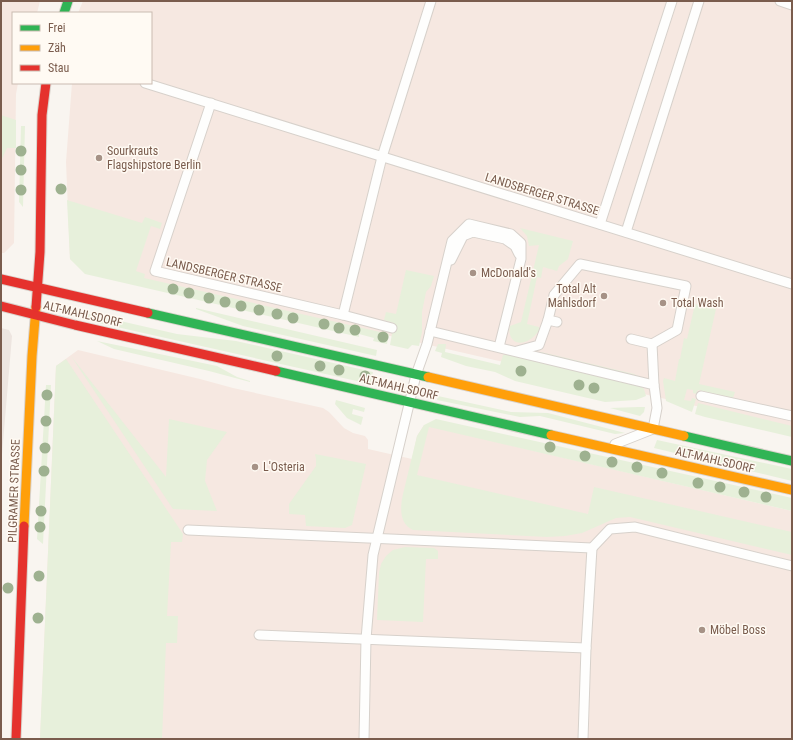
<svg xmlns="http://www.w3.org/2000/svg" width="793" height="740" font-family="'Roboto Condensed',sans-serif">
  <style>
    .commercial { fill: #f6e8e1 }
    .industrial { fill: #ede5e0 }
    .green { fill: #e7f0db }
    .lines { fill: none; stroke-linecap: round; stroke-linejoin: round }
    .lane-casing { stroke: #d7d1cb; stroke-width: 11 }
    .fast-casing { stroke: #d9d2cb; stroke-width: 11 }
    .slow-casing { stroke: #d9d2cb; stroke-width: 11 }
    .jam-casing { stroke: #d9d2cb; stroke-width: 11 }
    .lane { stroke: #fefefd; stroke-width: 9 }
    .fast { stroke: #30b455; stroke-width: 9 }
    .slow { stroke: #ff9f0a; stroke-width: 9 }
    .jam { stroke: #e5322d; stroke-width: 9 }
    .tree { fill: #9eb190 }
    .poi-dot { fill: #a69286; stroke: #fffaf3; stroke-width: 1.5 }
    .labels { text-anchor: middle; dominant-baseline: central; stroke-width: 3; stroke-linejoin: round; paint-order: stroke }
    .poi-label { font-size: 12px; fill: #7a5c4d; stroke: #fffaf3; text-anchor: start }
    .street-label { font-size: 12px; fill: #7a5c4d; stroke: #fffaf3 }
  </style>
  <rect width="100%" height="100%" fill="#f9f5f0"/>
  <g class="commercial">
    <path d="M1,1H40L37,13H13V83H18L16,94L14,243L4,253H1Z"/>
    <path d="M83,1H792V428L76,264L70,259L66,162L72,83H151V13H78Z"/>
    <path d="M78,350L200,379L233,388L323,408L329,412L344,428L353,433L365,436L368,440V449L412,459L417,436L424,425L792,511V739H40L56,366Z"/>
  </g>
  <path class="industrial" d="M1,328L9,330L12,336L1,466Z"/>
  <g class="green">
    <path d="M1,115L16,120V148H7L1,161Z"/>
    <path d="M21,126H25L23,207L19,202Z"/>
    <path d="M67,200L142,223L145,217L162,223L160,229L151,226L136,271L145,274L144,278L389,334L387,344L373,341L374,338L359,334V337L85,274L70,259Z"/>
    <path d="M520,228L573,241L568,259L559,266L557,271L543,267L541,278L537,277L527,324L539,327V331C536,334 533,338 529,340C518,347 507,340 510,326L521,322L539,245L529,246L527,236Z"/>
    <path d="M406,270L434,276L431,286L426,292L422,312V332L419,346L412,345L408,349L390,345L394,323L384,320L386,312L396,314Z"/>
    <path d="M695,304L716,309L699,384L735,392L733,398L698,390L696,394L693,393V390L687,389L684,400L691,401L692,398L696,399L692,412L666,401L663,381L664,378L675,381L679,359H680L684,338L687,339Z"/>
    <path d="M196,308L377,350L376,356L243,326L196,309Z"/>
    <path d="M81,312L177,334L236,341L373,372L370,384L81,319Z"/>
    <path d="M97,341L217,366L237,377L250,381V382L209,371L114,349Z"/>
    <path d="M438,344H446L445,352L500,365L503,355H513L640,385L644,389L646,396L636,400L605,402L515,381L495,372L466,366L441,357L442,353L435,351Z"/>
    <path d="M535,352H541L634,374L638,376V377Z"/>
    <path d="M71,356L166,477L169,419L227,432L207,460L205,481L217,511L173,509Z"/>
    <path d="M66,359L183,534L182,542H171L167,616H178L177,643H166L162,739H40L56,366Z"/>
    <path d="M46,385H51L43,544L37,539Z"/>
    <path d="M438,396L511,412L548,413L625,433L615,434L540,416L520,417L437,400Z"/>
    <path d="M336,400L365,408L364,412L353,409L352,414L363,417L361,425L347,418L335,404Z"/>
    <path d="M698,403L792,426V437L705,417L695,414Z"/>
    <path d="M638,407H645L644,412L640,416L610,408Z"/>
    <path d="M436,419L792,498V511L429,427L417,475L588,514L594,487L792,532V555L630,517L616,518L582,533L565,536L547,537L413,530C399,524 400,507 403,494L417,436L424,425Z"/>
    <path d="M657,440L792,469V481L654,448Z"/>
    <path d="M315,454L366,464L352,525L345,528L306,526L305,515L289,514V504L316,466V459Z"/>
    <path d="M405,547L434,548L438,551V559H426L423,622L377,620L379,573L381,564L386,556L393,550Z"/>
  </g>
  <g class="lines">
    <defs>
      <g id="lane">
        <path d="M780,1L792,5"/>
        <path d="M145,83L792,284"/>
        <path d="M211,103L155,271L343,315L392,328"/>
        <path d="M600,224L672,1"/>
        <path d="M626,232L699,1"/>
        <path d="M451,260L463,236L473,232L505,239L515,246L519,254"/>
        <path d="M343,315L382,157L431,1"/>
        <path d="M548,320L554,295L580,264L686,286L677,330L652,344"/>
        <path d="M430,331L654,385L657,408L653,429L615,444"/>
        <path d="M631,339L652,344L654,385"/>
        <path d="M517,351L539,345L548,320L557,322"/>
        <path d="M701,396L792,416"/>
        <path d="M188,530L592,548L610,529L635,527L792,566"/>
        <path d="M259,635L586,648"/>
        <path d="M364,739L366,639L373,555L416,375L427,344L452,241L469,224L511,234L521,243V259L499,347"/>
        <path d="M583,739L586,648L592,548"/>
      </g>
      <g id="fast">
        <path d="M64,13L68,1"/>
        <path d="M148,313L428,377"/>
        <path d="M276,371L551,435"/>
        <path d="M684,436L792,461"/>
      </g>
      <g id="slow">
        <path d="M428,377L684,436"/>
        <path d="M551,435L792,490"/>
        <path d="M24,526L32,356L36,307"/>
      </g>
      <g id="jam">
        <path d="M1,279L148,313"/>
        <path d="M1,306L75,325L276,371"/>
        <path d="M36,307L40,252L42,115L46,83"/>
        <path d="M16,739L24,526"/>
      </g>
    </defs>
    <use href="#lane" class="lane-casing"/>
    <use href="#fast" class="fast-casing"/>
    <use href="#slow" class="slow-casing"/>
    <use href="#jam" class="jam-casing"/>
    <use href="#lane" class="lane"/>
    <use href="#fast" class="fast"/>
    <use href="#slow" class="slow"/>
    <use href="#jam" class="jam"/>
  </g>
  <g class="tree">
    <circle cx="21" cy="151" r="5.5"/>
    <circle cx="21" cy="170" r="5.5"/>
    <circle cx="61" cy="189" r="5.5"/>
    <circle cx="21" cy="190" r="5.5"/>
    <circle cx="173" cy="289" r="5.5"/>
    <circle cx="189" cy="293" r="5.5"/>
    <circle cx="209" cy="298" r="5.5"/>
    <circle cx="225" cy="302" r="5.5"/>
    <circle cx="241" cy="306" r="5.5"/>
    <circle cx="259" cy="310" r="5.5"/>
    <circle cx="277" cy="314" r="5.5"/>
    <circle cx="293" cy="318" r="5.5"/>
    <circle cx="324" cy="324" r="5.5"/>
    <circle cx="339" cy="328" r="5.5"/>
    <circle cx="355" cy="330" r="5.5"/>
    <circle cx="383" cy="337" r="5.5"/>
    <circle cx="277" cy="356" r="5.5"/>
    <circle cx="320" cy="366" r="5.5"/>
    <circle cx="339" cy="370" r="5.5"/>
    <circle cx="521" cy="371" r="5.5"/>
    <circle cx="365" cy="376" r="5.5"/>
    <circle cx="579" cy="385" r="5.5"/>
    <circle cx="594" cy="388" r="5.5"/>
    <circle cx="47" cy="395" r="5.5"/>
    <circle cx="46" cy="421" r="5.5"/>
    <circle cx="550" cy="447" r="5.5"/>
    <circle cx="45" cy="448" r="5.5"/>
    <circle cx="585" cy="456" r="5.5"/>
    <circle cx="612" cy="462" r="5.5"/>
    <circle cx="637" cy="467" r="5.5"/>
    <circle cx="44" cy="471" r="5.5"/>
    <circle cx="662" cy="473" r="5.5"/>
    <circle cx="698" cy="483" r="5.5"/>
    <circle cx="720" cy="487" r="5.5"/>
    <circle cx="744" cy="492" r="5.5"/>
    <circle cx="766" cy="497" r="5.5"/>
    <circle cx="41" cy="511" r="5.5"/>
    <circle cx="40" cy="527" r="5.5"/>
    <circle cx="39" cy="576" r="5.5"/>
    <circle cx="8" cy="588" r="5.5"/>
    <circle cx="38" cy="618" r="5.5"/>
  </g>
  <g class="poi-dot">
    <circle cx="99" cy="158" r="4"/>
    <circle cx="473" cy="273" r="4"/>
    <circle cx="604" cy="296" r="4"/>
    <circle cx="663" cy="303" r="4"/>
    <circle cx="255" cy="467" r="4"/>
    <circle cx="702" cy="630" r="4"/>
  </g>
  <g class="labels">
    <g class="poi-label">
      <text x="107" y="151">Sourkrauts<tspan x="107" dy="14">Flagshipstore Berlin</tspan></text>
      <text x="481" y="273">McDonald's</text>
      <text x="596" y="289" text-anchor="end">Total Alt<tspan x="596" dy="14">Mahlsdorf</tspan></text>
      <text x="671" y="303">Total Wash</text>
      <text x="263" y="467">L'Osteria</text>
      <text x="710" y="630">Möbel Boss</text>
    </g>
    <g class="street-label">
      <text transform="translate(542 194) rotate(17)">LANDSBERGER STRASSE</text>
      <text transform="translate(224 275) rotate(13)">LANDSBERGER STRASSE</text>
      <text transform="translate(83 314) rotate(13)">ALT-MAHLSDORF</text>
      <text transform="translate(399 387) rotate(13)">ALT-MAHLSDORF</text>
      <text transform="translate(715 460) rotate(13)">ALT-MAHLSDORF</text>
      <text transform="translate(14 491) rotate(-88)">PILGRAMER STRASSE</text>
    </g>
  </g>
  <rect width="793" height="740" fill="none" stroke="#7a5c4d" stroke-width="4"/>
  <rect x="12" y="12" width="140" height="72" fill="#fffaf3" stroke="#cabbb1"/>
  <rect x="20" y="25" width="20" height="6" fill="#30b455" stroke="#cabbb1"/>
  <text x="48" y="32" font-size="12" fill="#7a5c4d">Frei</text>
  <rect x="20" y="45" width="20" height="6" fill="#ff9f0a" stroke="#cabbb1"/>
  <text x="48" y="52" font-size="12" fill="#7a5c4d">Zäh</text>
  <rect x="20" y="65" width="20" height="6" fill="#e5322d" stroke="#cabbb1"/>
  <text x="48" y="72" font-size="12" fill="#7a5c4d">Stau</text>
</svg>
